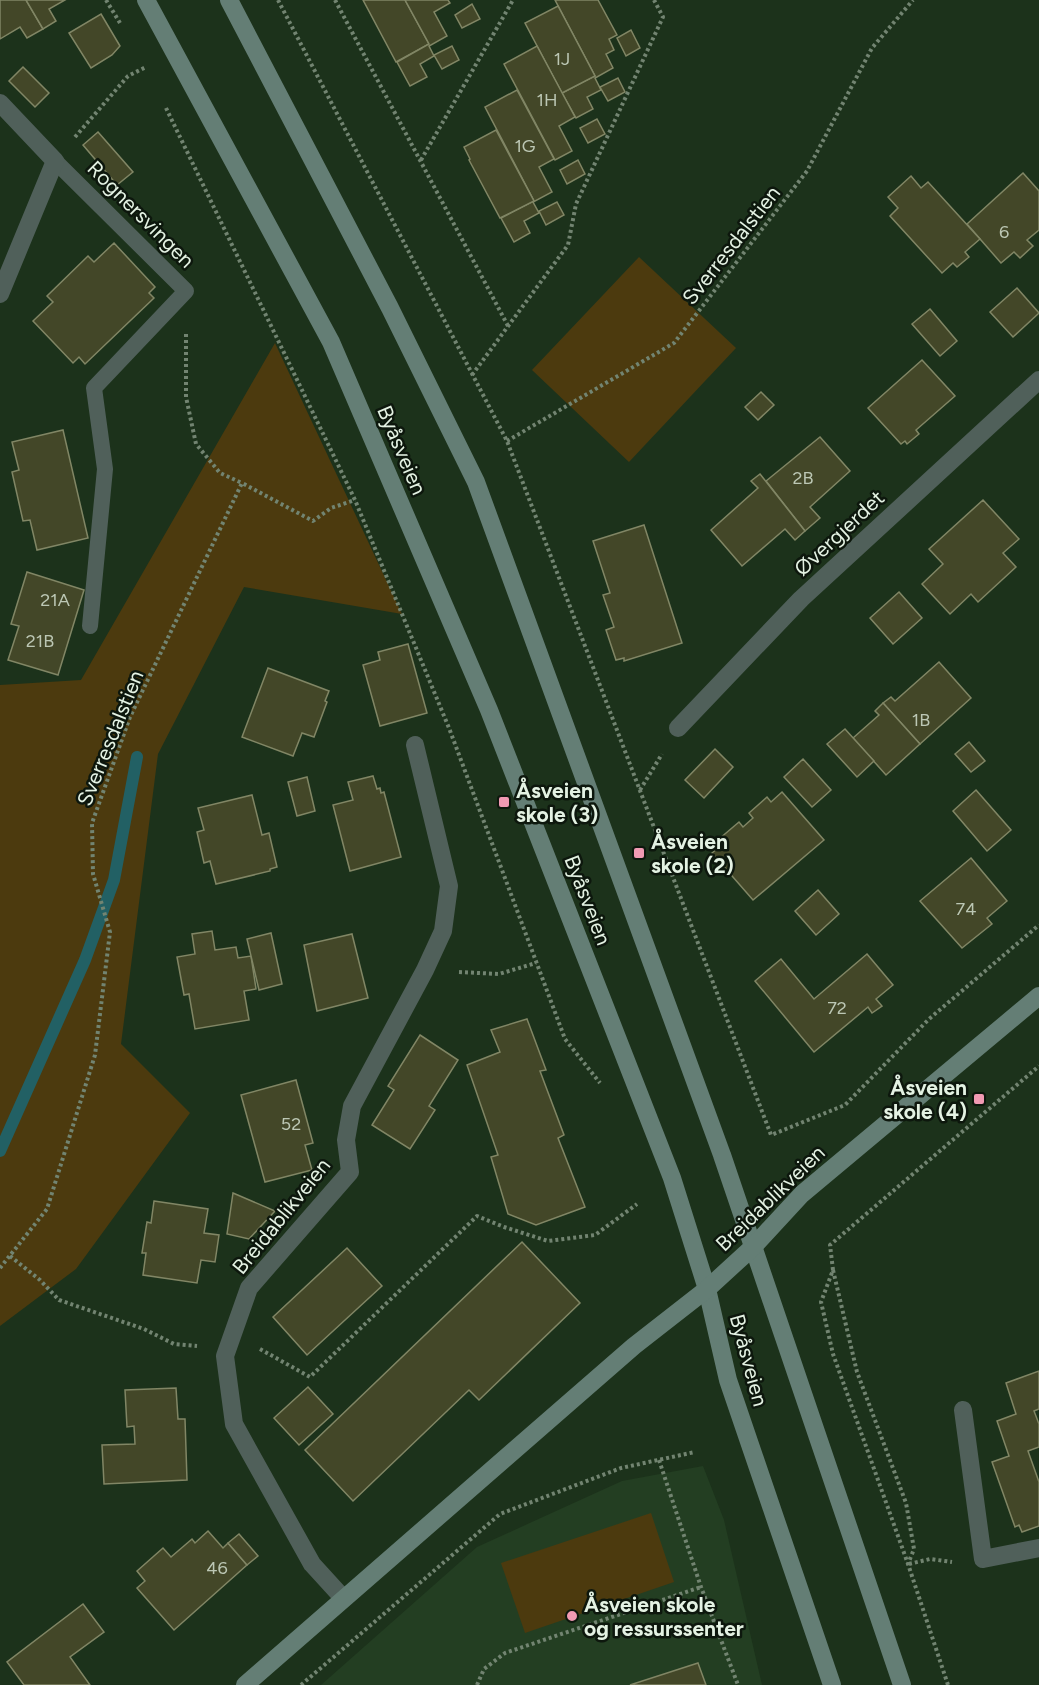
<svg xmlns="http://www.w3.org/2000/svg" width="1039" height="1685" font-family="Figtree,sans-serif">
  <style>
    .built { fill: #233e22 }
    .green { fill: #4c3a0e }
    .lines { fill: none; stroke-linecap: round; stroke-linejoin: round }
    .stream { stroke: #226064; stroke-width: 12 }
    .building { fill: #434728; stroke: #818665; stroke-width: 1.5 }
    .path { stroke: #728471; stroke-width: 4; stroke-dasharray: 3 3; stroke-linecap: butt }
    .lane { stroke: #50605a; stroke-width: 16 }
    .street { stroke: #50605a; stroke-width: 18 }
    .secondary { stroke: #647e75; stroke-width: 18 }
    .poi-dot { fill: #f19ab3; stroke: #0d170d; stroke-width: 2 }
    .labels { text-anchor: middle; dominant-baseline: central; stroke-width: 5; stroke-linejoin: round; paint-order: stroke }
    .number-label { font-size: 18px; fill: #bcc7b4 }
    .street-label { font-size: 21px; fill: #e4f2e3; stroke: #0d170d }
    .poi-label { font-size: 21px; font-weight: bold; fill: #e4f2e3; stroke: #0d170d; text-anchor: start }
  </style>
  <rect width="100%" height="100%" fill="#1c321b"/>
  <path class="built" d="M703,1466L724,1520L762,1685H321L477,1547L622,1481Z"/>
  <g class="green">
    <path d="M639,257L736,348L629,462L532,370Z"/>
    <path d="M275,343L402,614L244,587L158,754L121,1044L190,1113L76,1269L0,1326V685L81,680Z"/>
    <path d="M651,1513L674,1582L525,1633L501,1563Z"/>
  </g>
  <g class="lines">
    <path class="stream" d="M0,1151L85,960L114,880L137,757"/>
  </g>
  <g class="building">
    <path d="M0,0H26L43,29L27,38L20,27L0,39Z"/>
    <path d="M26,0H65L49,9L56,21L43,29Z"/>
    <path d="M363,0H405L429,44L396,62Z"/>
    <path d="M405,0H448L450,3L434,12L447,36L429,46L434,56L420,64L427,77L410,86L397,62L429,44Z"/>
    <path d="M555,0H598L617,35L609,39L614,50L606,54L613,68L595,78L601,90L587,97L593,109L576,118L562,93L595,76Z"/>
    <path d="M472,4L480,19L462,28L455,15Z"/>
    <path d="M558,6L595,76L562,93L525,23Z"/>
    <path d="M101,14L120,46L112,55L91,68L69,33Z"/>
    <path d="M631,30L640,48L626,56L617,38Z"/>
    <path d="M452,46L459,60L442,69L434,55Z"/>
    <path d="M537,46L575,117L559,126L572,151L555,160L504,64Z"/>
    <path d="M23,67L49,93L35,107L9,81Z"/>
    <path d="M618,78L625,92L608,101L600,87Z"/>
    <path d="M517,90L554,159L539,167L552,192L533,202L539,213L524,221L530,233L514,242L501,218L534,201L485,107Z"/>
    <path d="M597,119L605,134L588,143L580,128Z"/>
    <path d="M496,130L534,201L500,218L469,160L470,159L464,147Z"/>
    <path d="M98,132L133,172L117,185L83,145Z"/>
    <path d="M578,160L585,174L567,184L560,170Z"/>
    <path d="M1023,173L1039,191V230L1027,240L1033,246L1020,258L1014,252L1001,263L967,224Z"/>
    <path d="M911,176L921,188L928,182L980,239L965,252L969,257L957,267L953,263L942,273L890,216L898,208L888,197Z"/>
    <path d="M557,202L564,215L546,225L539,211Z"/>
    <path d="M114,243L155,287L149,293L154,298L85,364L79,357L73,363L33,321L53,302L47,296L88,256L94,262Z"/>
    <path d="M1017,288L1039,313L1013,337L990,312Z"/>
    <path d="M930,309L957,341L940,356L912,324Z"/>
    <path d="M922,360L955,396L916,430L919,434L907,444L905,441L901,444L868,408Z"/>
    <path d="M761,392L774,405L758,420L745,407Z"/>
    <path d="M63,430L88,538L37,550L30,520L23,521L12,472L19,470L12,442Z"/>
    <path d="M820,437L850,471L810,507L820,518L805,531L766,481Z"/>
    <path d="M760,474L805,531L795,540L785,529L742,566L711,530L758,488L751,481Z"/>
    <path d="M983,500L1019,539L1003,553L1016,567L978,602L971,594L950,614L922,584L943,564L929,549Z"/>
    <path d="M644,525L682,643L624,661V658L616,660L606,630L614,627L603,595L610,593L593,541Z"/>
    <path d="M27,572L84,590L58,675L8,660L19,626L11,624Z"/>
    <path d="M899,592L922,618L893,644L870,618Z"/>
    <path d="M408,644L427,713L380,726L363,665L380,660L378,652Z"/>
    <path d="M939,662L971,698L920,744L883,703L891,697L895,701Z"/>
    <path d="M268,668L329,691L325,701L327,702L314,737L302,733L293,756L242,737Z"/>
    <path d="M883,703L920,744L886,775L853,738L879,715L875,711Z"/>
    <path d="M845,729L874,761L857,777L827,744Z"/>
    <path d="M969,742L985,761L971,772L955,754Z"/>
    <path d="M715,749L733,767L704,798L685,780Z"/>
    <path d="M803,759L831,790L812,807L784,777Z"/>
    <path d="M373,776L377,789L380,788L381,793L384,792L401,857L350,871L333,805L353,800L348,782Z"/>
    <path d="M307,777L315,811L297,816L288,782Z"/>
    <path d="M976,790L1011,830L987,851L953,811Z"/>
    <path d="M782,792L824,840L753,900L712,853L723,844L719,839L739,822L743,827L753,818L749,813L767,797L771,802Z"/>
    <path d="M252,795L262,835L269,833L277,867L270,869V871L216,884L210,861L204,863L197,832L204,830L198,808Z"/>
    <path d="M971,858L1007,901L987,918L992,924L962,948L920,901Z"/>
    <path d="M818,890L839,914L816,935L795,911Z"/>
    <path d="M212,931L215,950L236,947L238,958L251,956L256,989L244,991L249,1020L195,1029L189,994L184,995L177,957L195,954L192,934Z"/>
    <path d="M271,933L282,984L259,990L247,939Z"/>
    <path d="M352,934L368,998L317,1011L304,945Z"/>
    <path d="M867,954L893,985L876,999L882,1006L872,1013L868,1007L814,1052L755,981L781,959L814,999Z"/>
    <path d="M527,1019L546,1070L540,1071L564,1135L558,1138L585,1207L536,1225L508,1214L491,1157L498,1155L467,1065L500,1052L491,1030Z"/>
    <path d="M420,1035L458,1060L429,1106L435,1110L410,1149L372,1125L394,1090L388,1086Z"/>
    <path d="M296,1080L313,1143L305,1145L312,1170L265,1182L241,1095Z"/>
    <path d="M233,1193L275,1211L249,1239L227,1234Z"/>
    <path d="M154,1201L208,1209L204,1233L219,1235L215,1262L201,1260L197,1283L143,1275L146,1253H142L147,1222L151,1223Z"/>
    <path d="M522,1242L580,1303L479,1400L469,1390L353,1501L305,1450Z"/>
    <path d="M347,1248L382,1286L307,1355L273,1317Z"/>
    <path d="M1039,1371V1409L1034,1411L1039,1424V1447L1028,1451L1039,1482V1526L1022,1532L1019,1525L1015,1527L992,1462L1009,1456L997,1421L1016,1414L1006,1383Z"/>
    <path d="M308,1387L333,1414L299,1445L274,1418Z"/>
    <path d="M176,1388L178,1419H185L187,1480L104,1484L102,1445L135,1444L134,1426L127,1427L125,1390Z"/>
    <path d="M208,1531L223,1548L228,1543L247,1565L174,1630L137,1588L145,1581L137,1571L163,1548L171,1557L192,1539L195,1543Z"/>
    <path d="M239,1534L258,1556L247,1565L228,1543Z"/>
    <path d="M83,1604L104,1632L70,1657L90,1685H24L7,1662Z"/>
    <path d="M698,1663L706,1685H630Z"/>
  </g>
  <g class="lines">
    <g class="path">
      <path d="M106,0L120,23"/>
      <path d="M278,0L507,441L771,1135L845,1105L929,1019L1039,925"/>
      <path d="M335,0L508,326"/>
      <path d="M166,108L355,500L449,728L565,1039L600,1083"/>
      <path d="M75,137L128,76L146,67"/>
      <path d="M421,160L513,0"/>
      <path d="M186,334V397L196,444L220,473L242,483"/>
      <path d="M472,375L568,245L576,204L663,17L654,0"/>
      <path d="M507,441L674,343L807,171L872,48L913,0"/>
      <path d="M640,790L662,754"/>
      <path d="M459,972L499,974L536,963"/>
      <path d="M10,1256L40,1280L59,1300L144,1329L174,1344L197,1346"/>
      <path d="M0,1268L47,1209L95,1055L110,932L93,874L92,823L130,717L242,483L313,521L331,508L355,500"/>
      <path d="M833,1270L857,1372L906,1503L914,1549L908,1564"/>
      <path d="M260,1349L310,1377L477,1216L504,1227L548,1241L595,1235L637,1204"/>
      <path d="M659,1460L701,1587L738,1685"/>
      <path d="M909,1564L930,1559L952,1562"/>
      <path d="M301,1685L500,1514L621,1468L695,1452"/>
      <path d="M477,1685L484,1669L505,1653L701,1587"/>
      <path d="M948,1685L908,1564L833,1354L821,1302L833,1270L830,1245L1039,1066"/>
    </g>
    <path class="lane" d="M55,161L186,291L94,388L105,469L90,626"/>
    <g class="street">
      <path d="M0,103L55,161L0,294"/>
      <path d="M678,728L801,599L1039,380"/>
      <path d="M963,1410L983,1559L1039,1548"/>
      <path d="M343,1598L312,1564L234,1424L225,1356L249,1288L350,1172L346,1140L352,1106L425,970L443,931L449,886L415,745"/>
    </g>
    <g class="secondary">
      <path d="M146,0L331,342L489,710L672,1178L707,1289L728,1380L832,1685"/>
      <path d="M229,0L390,308L476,482L722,1155L902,1685"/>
      <path d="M245,1685L634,1346L707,1289L753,1247L802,1194L1039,996"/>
    </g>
  </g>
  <g class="poi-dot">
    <rect x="498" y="796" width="12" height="12" rx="3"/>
    <rect x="633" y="847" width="12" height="12" rx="3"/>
    <rect x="973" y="1093" width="12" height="12" rx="3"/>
    <circle cx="572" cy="1616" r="6"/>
  </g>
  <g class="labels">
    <g class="number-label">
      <text x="562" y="59">1J</text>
      <text x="547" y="100">1H</text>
      <text x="525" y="146">1G</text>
      <text x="1004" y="232">6</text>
      <text x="803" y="478">2B</text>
      <text x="55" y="600">21A</text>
      <text x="40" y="641">21B</text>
      <text x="921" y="720">1B</text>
      <text x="966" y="909">74</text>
      <text x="837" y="1008">72</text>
      <text x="291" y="1124">52</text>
      <text x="217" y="1568">46</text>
    </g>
    <g class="street-label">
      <text transform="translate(141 214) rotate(45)">Rognersvingen</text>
      <text transform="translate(731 245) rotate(-52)">Sverresdalstien</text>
      <text transform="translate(402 450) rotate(67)">Byåsveien</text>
      <text transform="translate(839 533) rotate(-43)">Øvergjerdet</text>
      <text transform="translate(110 738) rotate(-68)">Sverresdalstien</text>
      <text transform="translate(588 900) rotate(69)">Byåsveien</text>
      <text transform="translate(770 1198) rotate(-44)">Breidablikveien</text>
      <text transform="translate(281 1216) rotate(-51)">Breidablikveien</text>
      <text transform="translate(749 1360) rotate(75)">Byåsveien</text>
    </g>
    <g class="poi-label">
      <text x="516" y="790">Åsveien<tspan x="516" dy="24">skole (3)</tspan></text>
      <text x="651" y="841">Åsveien<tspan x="651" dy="24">skole (2)</tspan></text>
      <text x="967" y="1087" text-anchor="end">Åsveien<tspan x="967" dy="24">skole (4)</tspan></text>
      <text x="584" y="1604">Åsveien skole<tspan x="584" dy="24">og ressurssenter</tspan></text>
    </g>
  </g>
</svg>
